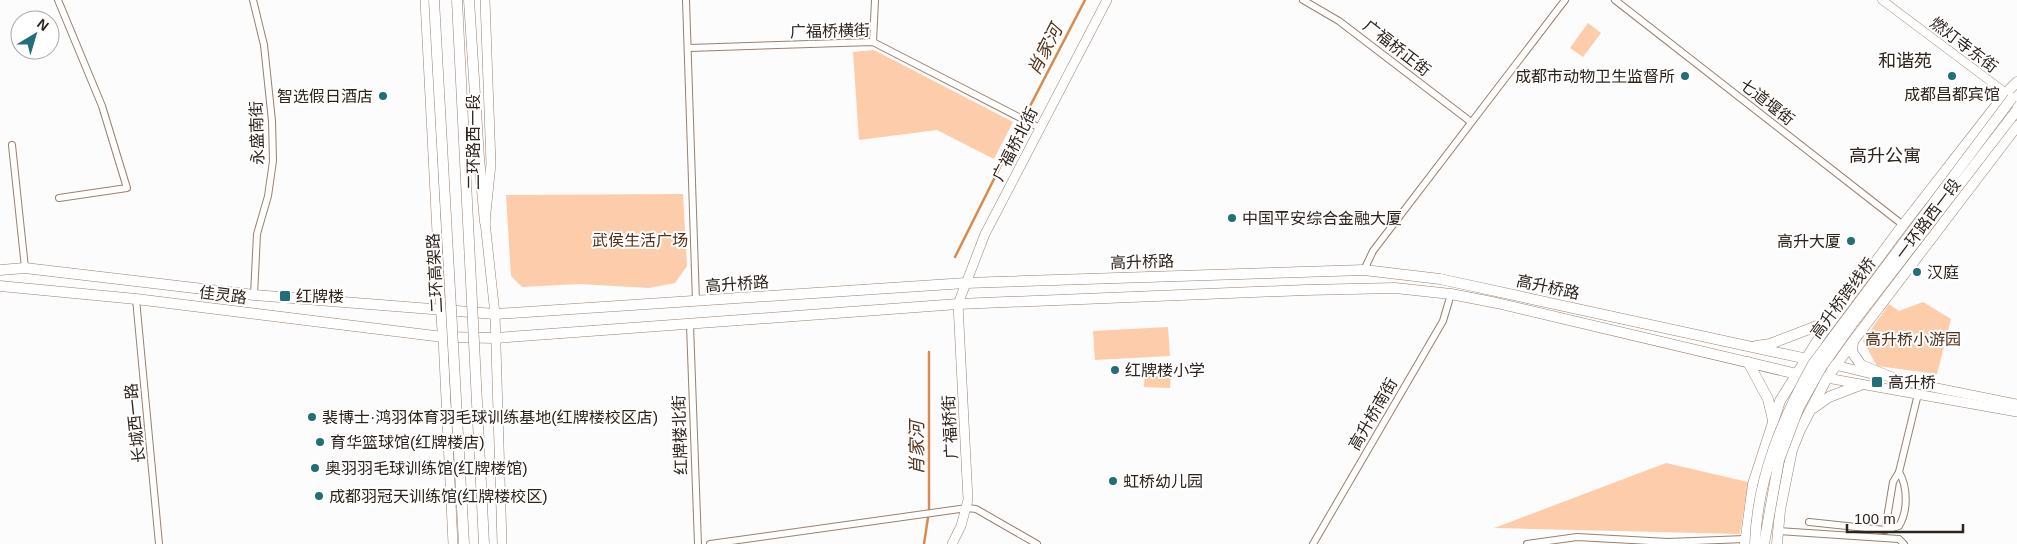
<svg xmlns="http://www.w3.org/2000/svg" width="2017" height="544" font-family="Arial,'Noto Sans SC',sans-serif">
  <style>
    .green { fill: #fdccaa }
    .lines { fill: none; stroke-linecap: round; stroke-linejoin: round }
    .stream { stroke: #da8a4c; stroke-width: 2.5 }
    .minor-casing { stroke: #9b806d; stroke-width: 8 }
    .tertiary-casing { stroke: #9b806d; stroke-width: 9 }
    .secondary-casing { stroke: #9b806d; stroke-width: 10 }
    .primary-casing { stroke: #9b806d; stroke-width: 11 }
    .trunk-casing { stroke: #9b806d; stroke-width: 11 }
    .minor { stroke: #fff; stroke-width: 6 }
    .tertiary { stroke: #fff; stroke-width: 8 }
    .secondary { stroke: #fff; stroke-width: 9 }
    .primary { stroke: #fff; stroke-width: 10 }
    .trunk { stroke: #fff; stroke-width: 10 }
    .primary-bridge-casing { stroke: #9b806d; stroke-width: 11; stroke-linecap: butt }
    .trunk-bridge-casing { stroke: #9b806d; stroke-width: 11; stroke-linecap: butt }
    .primary-bridge { stroke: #fff; stroke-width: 10 }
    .trunk-bridge { stroke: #fff; stroke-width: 10 }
    .poi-dot { fill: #246e77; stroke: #fff; stroke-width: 2 }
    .labels { text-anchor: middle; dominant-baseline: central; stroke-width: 4; stroke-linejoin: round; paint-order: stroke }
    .street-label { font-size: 16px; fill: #2f241d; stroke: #fff }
    .poi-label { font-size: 16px; fill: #2f241d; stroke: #fff; text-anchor: start }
    .park-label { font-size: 16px; fill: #523117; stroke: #fff }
    .water-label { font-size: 18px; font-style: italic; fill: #55341a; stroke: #fff }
    .neighbourhood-label { font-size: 18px; fill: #2f241d; stroke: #fff }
  </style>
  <rect width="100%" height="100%" fill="#fcfcfc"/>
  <g class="green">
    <path d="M1588,23L1601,33L1583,57L1570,48Z"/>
    <path d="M874,50L1013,122L994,159L937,130L859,140L853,52Z"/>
    <path d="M683,194L687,266L675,283L649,288L579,284L522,287L511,276L506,195Z"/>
    <path d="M1923,302L1951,319L1937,374L1877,366L1863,341L1889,304L1899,311Z"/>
    <path d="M1168,327L1170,356L1095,360L1093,331Z"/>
    <path d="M1145,369L1171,371L1170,388L1144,387Z"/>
    <path d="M1666,463L1748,482L1740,534L1494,528Z"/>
  </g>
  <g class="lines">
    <g class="stream">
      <path d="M1027,112L1085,0"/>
      <path d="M955,257L1017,133"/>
      <path d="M924,544L929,511V352"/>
    </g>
    <defs>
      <g id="minor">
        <path d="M58,0L102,106L127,188L59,198"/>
        <path d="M253,0L264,45L272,121L273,161L268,196L257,234L254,295"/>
        <path d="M686,0L696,302"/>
        <path d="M1303,0L1339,21L1471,122"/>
        <path d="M1615,0L1903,225"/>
        <path d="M873,42L875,0"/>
        <path d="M689,48L873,42L1040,128"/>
        <path d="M12,145L25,268"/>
        <path d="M1364,270L1373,251L1565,0"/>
        <path d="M136,299L159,544"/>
        <path d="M690,325L698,544"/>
        <path d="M1809,522L1885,530L1899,526C1908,511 1908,487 1899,472L1918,394"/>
        <path d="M1885,530L1893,482L1899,472"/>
        <path d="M1778,531L1899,539L1904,544"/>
        <path d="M710,544L967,508L976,509L1037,544"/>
        <path d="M1313,544L1443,321L1451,294"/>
        <path d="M1527,544L1577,537L1668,542L1745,539"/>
      </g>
      <path id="tertiary" d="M1882,0L2006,93"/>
      <g id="secondary">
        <path d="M425,0L441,310"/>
        <path d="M485,0L491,164L485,222L495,314L502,544"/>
        <path d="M443,337L453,544"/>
        <path d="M1835,365L1880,376"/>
        <path d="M1827,378L2017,412"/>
        <path d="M1892,379L2017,404"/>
        <path d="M952,544L961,526L968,500L958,304L985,234L1107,0"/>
      </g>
      <g id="primary">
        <path d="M0,270L25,268L254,295L495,314L966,283L1364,270L1440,279L1835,365"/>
        <path d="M0,286L136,299L443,337L495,338L958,304L1306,290L1395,288L1451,294L1497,303L1797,374L1827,378"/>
        <path d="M441,310L443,337"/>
        <path d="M1853,342L1852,352L1861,365L1898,380"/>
        <path d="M1756,346L1770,344L1830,321"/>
        <path d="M1748,362L1768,399L1773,420"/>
        <path d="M1812,409L1829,397L1860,385"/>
        <path d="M1745,544L1753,484L1780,401L1821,335L1903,225L2006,93L2017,82"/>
        <path d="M1777,544L1780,510L1792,450L1800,430L1827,378L1854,340L2017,126"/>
      </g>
      <path id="trunk" d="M469,0L479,158L485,222"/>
    </defs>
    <use href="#minor" class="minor-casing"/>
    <use href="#tertiary" class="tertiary-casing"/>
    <use href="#secondary" class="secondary-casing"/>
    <use href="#primary" class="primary-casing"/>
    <use href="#trunk" class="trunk-casing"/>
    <use href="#minor" class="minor"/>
    <use href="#tertiary" class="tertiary"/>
    <use href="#secondary" class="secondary"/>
    <use href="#primary" class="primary"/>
    <use href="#trunk" class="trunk"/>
    <defs>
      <g id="primary-bridge">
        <path d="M1755,544C1757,478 1782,420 1813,364L2012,98"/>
        <path d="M1764,544L1779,460L1799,407L1822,366L1852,324L2017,110"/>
      </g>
      <g id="trunk-bridge">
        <path d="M434,0L464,544"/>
        <path d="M457,0L484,544"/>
      </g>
    </defs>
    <use href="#primary-bridge" class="primary-bridge-casing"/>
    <use href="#trunk-bridge" class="trunk-bridge-casing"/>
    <use href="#primary-bridge" class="primary-bridge"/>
    <use href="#trunk-bridge" class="trunk-bridge"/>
  </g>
  <g class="poi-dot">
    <circle cx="1685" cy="76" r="5"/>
    <circle cx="1952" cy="76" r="5"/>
    <circle cx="383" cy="96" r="5"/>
    <circle cx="1232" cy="218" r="5"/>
    <circle cx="1851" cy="241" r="5"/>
    <circle cx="1917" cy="272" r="5"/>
    <rect x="279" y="290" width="12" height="12" rx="2.5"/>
    <circle cx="1115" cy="370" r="5"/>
    <rect x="1871" y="376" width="12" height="12" rx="2.5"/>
    <circle cx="312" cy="417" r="5"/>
    <circle cx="320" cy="442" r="5"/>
    <circle cx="315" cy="468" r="5"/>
    <circle cx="1113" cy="481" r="5"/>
    <circle cx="319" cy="496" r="5"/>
  </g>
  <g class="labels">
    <g class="street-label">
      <text transform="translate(830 31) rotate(-1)">广福桥横街</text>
      <text transform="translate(1964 45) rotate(37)">燃灯寺东街</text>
      <text transform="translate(1397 48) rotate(38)">广福桥正街</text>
      <text transform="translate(1767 102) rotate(38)">七道堰街</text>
      <text transform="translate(257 133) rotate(-92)">永盛南街</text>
      <text transform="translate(473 142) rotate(-90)">二环路西一段</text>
      <text transform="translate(1015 144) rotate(-63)">广福桥北街</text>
      <text transform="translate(1928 219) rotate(-53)">一环路西一段</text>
      <text transform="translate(1142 262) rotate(-2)">高升桥路</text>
      <text transform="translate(435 273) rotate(-93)">二环高架路</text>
      <text transform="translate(737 284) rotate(-4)">高升桥路</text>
      <text transform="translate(1548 287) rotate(12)">高升桥路</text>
      <text transform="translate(223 295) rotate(7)">佳灵路</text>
      <text transform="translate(1843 298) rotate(-53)">高升桥跨线桥</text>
      <text transform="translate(1373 414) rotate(-60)">高升桥南街</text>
      <text transform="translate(135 423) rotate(-96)">长城西一路</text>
      <text transform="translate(950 427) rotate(-93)">广福桥街</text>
      <text transform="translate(680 435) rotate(-92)">红牌楼北街</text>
    </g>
    <g class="poi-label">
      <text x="1675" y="76" text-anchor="end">成都市动物卫生监督所</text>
      <text x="1952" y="94" text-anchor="middle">成都昌都宾馆</text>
      <text x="373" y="96" text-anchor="end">智选假日酒店</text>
      <text x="1242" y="218">中国平安综合金融大厦</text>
      <text x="1841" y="241" text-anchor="end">高升大厦</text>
      <text x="1927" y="272">汉庭</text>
      <text x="296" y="296">红牌楼</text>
      <text x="1125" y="370">红牌楼小学</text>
      <text x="1888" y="382">高升桥</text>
      <text x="322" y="417">裴博士·鸿羽体育羽毛球训练基地(红牌楼校区店)</text>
      <text x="330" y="442">育华篮球馆(红牌楼店)</text>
      <text x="325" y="468">奥羽羽毛球训练馆(红牌楼馆)</text>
      <text x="1123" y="481">虹桥幼儿园</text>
      <text x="329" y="496">成都羽冠天训练馆(红牌楼校区)</text>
    </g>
    <g class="park-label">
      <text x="640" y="240">武侯生活广场</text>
      <text x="1913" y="339">高升桥小游园</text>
    </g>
    <g class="water-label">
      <text transform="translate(1045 50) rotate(-63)">肖家河</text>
      <text transform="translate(917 448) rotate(-90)">肖家河</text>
    </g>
    <g class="neighbourhood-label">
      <text x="1905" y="61">和谐苑</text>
      <text x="1885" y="156">高升公寓</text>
    </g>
  </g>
  <g transform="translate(35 35) rotate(38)"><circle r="24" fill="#ffffff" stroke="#aca7a5"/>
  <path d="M0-4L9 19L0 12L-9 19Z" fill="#246e77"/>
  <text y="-8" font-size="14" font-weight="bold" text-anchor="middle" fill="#2f241d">N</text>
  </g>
  <path d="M1847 524v8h116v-8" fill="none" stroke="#2f241d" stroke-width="2.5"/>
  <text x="1854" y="524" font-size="15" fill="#2f241d" stroke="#ffffff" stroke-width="4" paint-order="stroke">100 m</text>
</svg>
